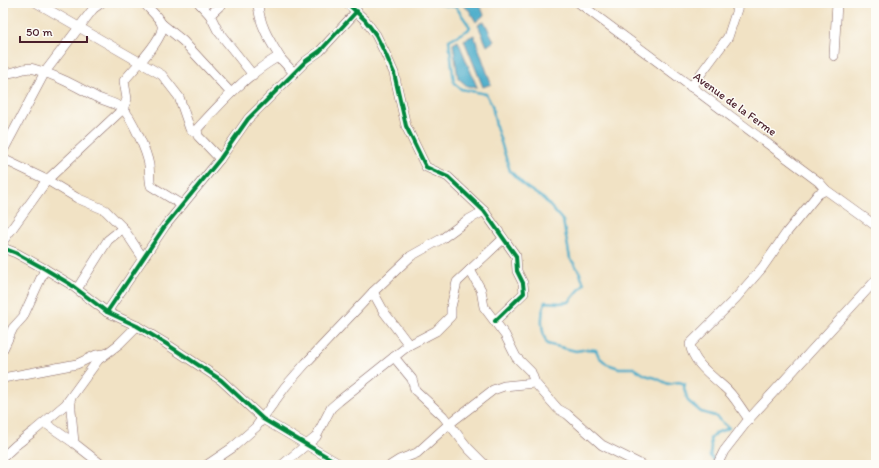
<svg xmlns="http://www.w3.org/2000/svg" width="879" height="468" font-family="Itim,sans-serif">
  <style>
    .water { fill: #4aacc9; stroke: #4a667a }
    .lines { fill: none; stroke-linecap: round; stroke-linejoin: round }
    .stream { stroke: #4aacc9; stroke-width: 2.5 }
    .minor-casing { stroke: #846361; stroke-width: 10 }
    .minor { stroke: #fff; stroke-width: 9 }
    .cycleway-casing { stroke: #fdfcf7; stroke-width: 6 }
    .cycleway { stroke: #00873e; stroke-width: 4 }
    .labels { text-anchor: middle; dominant-baseline: central; stroke-width: 3; stroke-linejoin: round; paint-order: stroke }
    .street-label { font-size: 12px; fill: #4a1f2b; stroke: #fdfcf7 }
  </style>
  <rect width="100%" height="100%" fill="#fdfcf7"/>
  <filter id="ink" filterUnits="userSpaceOnUse"><feTurbulence type="fractalNoise" baseFrequency=".025" numOctaves="2"/><feDisplacementMap in="SourceGraphic" scale="8" xChannelSelector="R" yChannelSelector="G"/><feConvolveMatrix kernelMatrix="1 2 1 2 8 2 1 2 1" color-interpolation-filters="sRGB"/></filter>
  <filter id="wash" filterUnits="userSpaceOnUse"><feTurbulence type="fractalNoise" baseFrequency=".012" numOctaves="4" result="noise"/><feDisplacementMap in="SourceGraphic" scale="16" xChannelSelector="R" yChannelSelector="G"/><feGaussianBlur stdDeviation="0.9" result="paint"/><feColorMatrix in="noise" values="0 0 0 0 0 0 0 0 0 0 0 0 0 0 0 0 0 1.4 0 .05"/><feComposite in="paint" operator="in"/></filter>
  <g filter="url(#wash)">
    <rect width="100%" height="100%" fill="#f1e2c4"/>
    <g class="water">
      <path d="M460,3H479L484,15L476,22L469,10Z"/>
      <path d="M484,21L494,41L487,46L478,25Z"/>
      <path d="M474,35L491,84L483,87L464,40Z"/>
      <path d="M458,41L477,87L467,86L458,78L453,44Z"/>
    </g>
    <g class="lines">
      <path class="stream" d="M432,3L456,7L470,27L468,30L449,40L454,83L461,89L486,94L492,105L496,126L510,171L526,187L544,199L563,221L570,258L579,271L584,284L569,302L560,303L545,302C540,316 541,330 547,344L576,351L587,349L596,350L599,357L607,364L619,368H634L645,375L656,378L668,384L679,382L685,384L684,388L688,401L701,412L715,416L729,428L716,433L710,439L711,447L710,456L716,462"/>
    </g>
  </g>
  <g filter="url(#ink)">
    <g class="lines">
      <defs>
        <g id="minor">
          <path d="M37,3L162,75L179,97L190,129L197,133"/>
          <path d="M199,3L210,15L218,31L253,75"/>
          <path d="M258,3C259,25 270,41 281,59"/>
          <path d="M347,3L365,20L376,35L386,55L394,73L406,126L426,167L448,177L484,211L516,256L517,271L523,283L524,293L495,321"/>
          <path d="M579,3L819,182L826,190L876,226"/>
          <path d="M210,15L223,3"/>
          <path d="M162,24L183,41L231,93"/>
          <path d="M834,56L837,3"/>
          <path d="M3,71C14,77 22,65 34,69C56,75 76,86 96,97C104,101 117,103 123,109C132,118 147,152 149,165C150,172 149,179 151,186L182,205"/>
          <path d="M691,87L728,37L739,3"/>
          <path d="M3,151L45,72L93,9L101,3"/>
          <path d="M3,159L47,180L77,198L105,210L123,228L143,258"/>
          <path d="M220,159L198,136L197,129C221,103 245,76 276,58L281,59L294,73"/>
          <path d="M3,241L47,180L123,109L127,99L124,81C132,70 165,39 162,25C160,18 149,9 144,3"/>
          <path d="M3,248L16,253L45,269L70,284L107,312L137,326L165,343L221,380L263,419L341,465"/>
          <path d="M470,270L481,290L484,307L505,335L516,357L531,372L535,383"/>
          <path d="M77,289L108,240L123,228"/>
          <path d="M373,292L384,312L409,345"/>
          <path d="M107,312L165,226L220,159L248,119L306,61L320,51L357,11"/>
          <path d="M3,349L13,328L23,317L45,269"/>
          <path d="M394,357L412,379L415,390L443,416L468,448L485,465"/>
          <path d="M3,378L77,364L96,355L104,354"/>
          <path d="M70,399L74,443"/>
          <path d="M749,419C741,409 734,395 724,387C711,375 693,363 690,344L736,298L762,268L787,232L818,194L826,190"/>
          <path d="M45,423L74,443L102,465"/>
          <path d="M3,457L16,445L34,431L66,404L98,360L119,344L137,326"/>
          <path d="M207,465L232,448L256,427L285,387L306,363L373,292L411,256L443,238L466,221L484,211"/>
          <path d="M282,465L316,437L331,408L339,401L409,345L436,331L451,316V307L457,282L503,239"/>
          <path d="M391,465L399,460L417,453L449,424L493,390L504,386L535,383L558,409L567,414L602,445L642,465"/>
          <path d="M717,465L724,451L749,419L876,280"/>
        </g>
      </defs>
      <use href="#minor" class="minor-casing"/>
      <use href="#minor" class="minor"/>
      <defs>
        <g id="cycleway">
          <path d="M347,3L365,20L376,35L386,55L394,73L406,126L426,167L448,177L484,211L516,256L517,271L523,283L524,293L495,321"/>
          <path d="M3,248L16,253L45,269L70,284L107,312L137,326L165,343L221,380L263,419L341,465"/>
          <path d="M107,312L165,226L220,159L248,119L306,61L320,51L357,11"/>
        </g>
      </defs>
      <use href="#cycleway" class="cycleway-casing"/>
      <use href="#cycleway" class="cycleway"/>
    </g>
  </g>
  <g class="labels">
    <g class="street-label">
      <text transform="translate(735 104) rotate(36)">Avenue de la Ferme</text>
    </g>
  </g>
  <rect width="879" height="468" fill="none" stroke="#fdfcf7" stroke-width="16"/>
  <path d="M20 36v6h67v-6" fill="none" stroke="#4a1f2b" stroke-width="2"/>
  <text x="26" y="36" font-size="12" fill="#4a1f2b" stroke="#fdfcf7" stroke-width="3" paint-order="stroke">50 m</text>
</svg>
